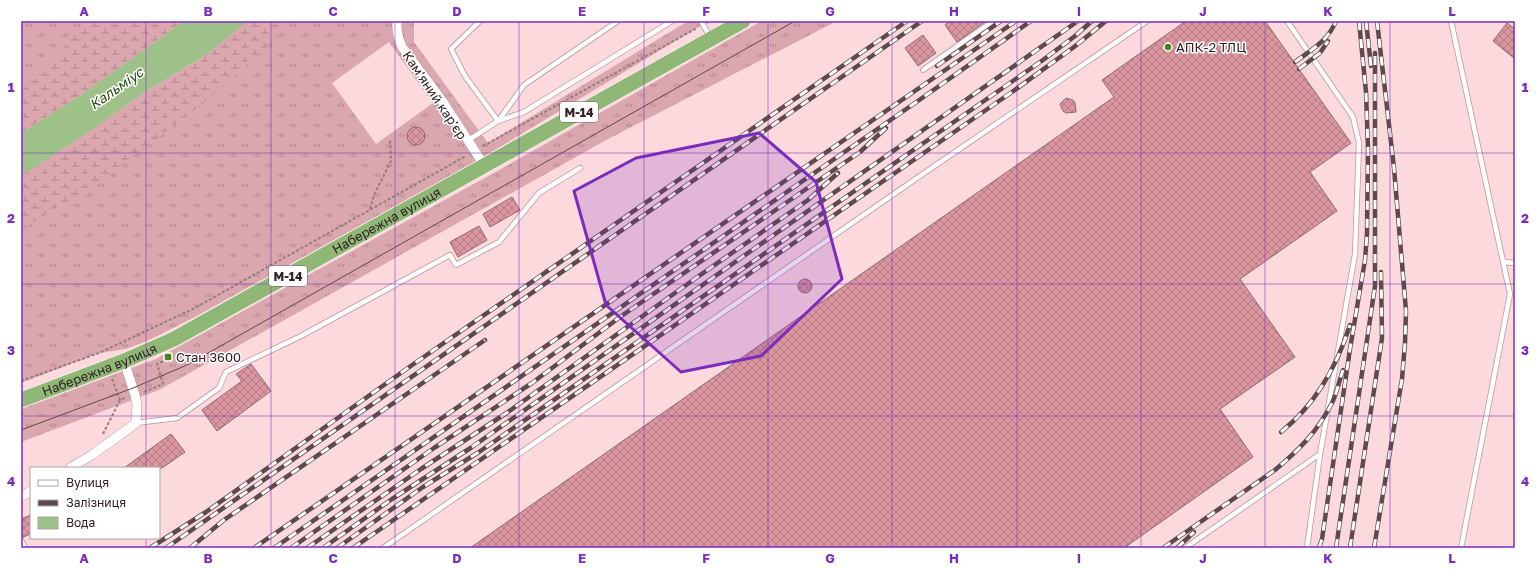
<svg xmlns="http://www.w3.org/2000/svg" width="1536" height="569" font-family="'Golos Text',sans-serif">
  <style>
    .grass { fill: url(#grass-tufts); fill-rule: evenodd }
    .wetland { fill: url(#wetland-marsh) }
    .water { fill: #9ec18a }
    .building { fill: url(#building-cross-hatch); stroke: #8f696e }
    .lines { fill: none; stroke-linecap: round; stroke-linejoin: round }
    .service-casing { stroke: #be969b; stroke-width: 6 }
    .minor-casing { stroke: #be969b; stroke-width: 10 }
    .trunk-casing { stroke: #fff; stroke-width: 16 }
    .path { stroke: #957c7f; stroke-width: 2; stroke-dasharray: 3 2; stroke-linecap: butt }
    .service { stroke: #fff; stroke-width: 4.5 }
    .minor { stroke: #fff; stroke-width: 9 }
    .trunk { stroke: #8fb876; stroke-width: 15 }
    .tram { stroke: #5e4a4c; stroke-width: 1 }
    .rail-casing { stroke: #5e4a4c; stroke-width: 4.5 }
    .rail { stroke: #fff; stroke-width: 3; stroke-dasharray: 9; stroke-linecap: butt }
    .marked { fill: #7b2cbf; fill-opacity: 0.2; stroke: #7b2cbf; stroke-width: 3; stroke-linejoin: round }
    .grid { fill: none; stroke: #7b2cbf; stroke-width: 1; stroke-opacity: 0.55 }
    .poi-dot { fill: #4a831d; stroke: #fff; stroke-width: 1.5 }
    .labels { text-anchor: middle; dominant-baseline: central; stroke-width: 3; stroke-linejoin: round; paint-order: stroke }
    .shield { fill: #fff; stroke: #6f6465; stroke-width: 1 }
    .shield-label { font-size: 12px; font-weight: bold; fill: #312123 }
    .poi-label { font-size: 13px; fill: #312123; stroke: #fff; text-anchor: start }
    .street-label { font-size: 13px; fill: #312123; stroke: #fff }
    .water-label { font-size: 14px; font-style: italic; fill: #2b4b13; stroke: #fff }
    .neatline { fill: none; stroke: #7b2cbf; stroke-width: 1.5 }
    .grid-label { font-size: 13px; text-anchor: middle; font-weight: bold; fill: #7b2cbf }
  </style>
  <defs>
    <pattern id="grass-tufts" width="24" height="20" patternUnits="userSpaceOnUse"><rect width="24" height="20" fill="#d9a7ad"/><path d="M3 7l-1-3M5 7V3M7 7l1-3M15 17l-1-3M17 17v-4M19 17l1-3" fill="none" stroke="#b1888c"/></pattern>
    <pattern id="wetland-marsh" width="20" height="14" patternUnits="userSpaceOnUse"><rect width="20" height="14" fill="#d9a7ad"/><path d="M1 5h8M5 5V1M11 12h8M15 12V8" fill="none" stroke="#b1888c"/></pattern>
    <pattern id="building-cross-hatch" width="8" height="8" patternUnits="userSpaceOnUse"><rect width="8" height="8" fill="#db969f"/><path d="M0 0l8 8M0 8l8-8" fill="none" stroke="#b27a81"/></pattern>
  </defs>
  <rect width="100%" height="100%" fill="#fcd9dd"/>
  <g class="grass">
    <path d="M21,21H184L21,133Z"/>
    <path d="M248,21H414V42L488,143L688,21H717L702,25L480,159L193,318L147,341L126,349L99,353L21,383V176L203,57ZM389,42L433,103L376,144L332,83Z"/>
    <path d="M762,21H837L608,139L159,390L21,442V409L156,359L501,169Z"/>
  </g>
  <g class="wetland">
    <path d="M85,21H184L81,95L21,133V90C47,71 65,46 85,21Z"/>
    <path d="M248,21H289L259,55L205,102L104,178L21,230V176L90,131L148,90L203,57Z"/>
  </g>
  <path class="water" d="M184,21H248L203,57L148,90L90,131L21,176V133L81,95Z"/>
  <g class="building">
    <path d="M951,21H986L957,42L945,25Z"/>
    <path d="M1186,21H1265L1351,143L1310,172L1337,211L1240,279L1295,357L1220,409L1253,457L1124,548H470L1114,97L1102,80Z"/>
    <path d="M1507,23L1515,29V59L1493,41Z"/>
    <path d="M923,35L936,53L918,66L905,48Z"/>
    <path d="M1066,98L1073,100L1075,103L1076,112L1066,113L1063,111L1060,104Z"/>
    <circle cx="416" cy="136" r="9"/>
    <path d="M512,197L520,210L490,227L483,214Z"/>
    <path d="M479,226L487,240L458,257L450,242Z"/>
    <circle cx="805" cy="286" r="7"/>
    <path d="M251,364L271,391L217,431L202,410L242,381L236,374Z"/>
    <path d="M171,434L185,452L162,468H124Z"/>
    <path d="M31,515V534L23,537L21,536V519Z"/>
  </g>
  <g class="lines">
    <defs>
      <g id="service">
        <path d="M480,21L451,49L465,76L498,121"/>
        <path d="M701,21L710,37"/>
        <path d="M1287,21L1353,117L1359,143L1355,254L1320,454L1307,548"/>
        <path d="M1451,21L1510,294L1461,548"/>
        <path d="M923,70L993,21"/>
        <path d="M499,120L524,85L618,21"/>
        <path d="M467,141L498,121L524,112L672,21"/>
        <path d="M1503,262L1515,263"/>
        <path d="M136,423L177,418L219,388L226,372L301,336L450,255L456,265L499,242L539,193L580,168"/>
        <path d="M21,540L25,548"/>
        <path d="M383,548L917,178L1147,21"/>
        <path d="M1185,548L1320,454"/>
      </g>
      <g id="minor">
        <path d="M397,21C396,31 398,38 402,47L443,102L484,165"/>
        <path d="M70,468L92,455L136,423L137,405L135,395L124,361"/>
        <path d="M22,496L31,491"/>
      </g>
      <g id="trunk">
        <path id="s1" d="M21,400L124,361L174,339L743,21"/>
      </g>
    </defs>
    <use href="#service" class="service-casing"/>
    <use href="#minor" class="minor-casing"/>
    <use href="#trunk" class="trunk-casing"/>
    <g class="path">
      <path d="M483,146L697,28"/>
      <path d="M370,209L374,195L391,161L390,139"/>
      <path d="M112,379L120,400"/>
      <path d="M21,381L99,353L193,309L466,156"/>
      <path d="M144,392L163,384L157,364L174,356"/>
      <path d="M103,434L120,400L125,398"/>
    </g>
    <use href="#service" class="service"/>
    <use href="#minor" class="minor"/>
    <use href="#trunk" class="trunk"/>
    <path class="tram" d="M21,430L133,388L187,365L795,21"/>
    <defs>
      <g id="rail">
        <path d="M1366,21L1371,66"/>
        <path d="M1295,62C1311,50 1328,41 1336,21"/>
        <path d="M937,66L1001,21"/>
        <path d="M1299,69L1320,53L1328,41"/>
        <path d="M1281,432C1315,405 1337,366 1350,325"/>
        <path d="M150,548L206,512L405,370L907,21"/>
        <path d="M166,548L922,21"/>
        <path d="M190,548L224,520L485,340"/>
        <path d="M254,548L1016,21"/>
        <path d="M274,548L925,96L1031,21"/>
        <path d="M291,548L434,448L532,383L620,317L860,152L886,128"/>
        <path d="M307,548L421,469L508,412L696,278L808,200L838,173"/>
        <path d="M323,548L392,499L472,447L1078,21"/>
        <path d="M337,548L423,487L479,452L1043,60L1075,36L1092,21"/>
        <path d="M353,548L1012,92L1074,47L1106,21"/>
        <path d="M1163,548L1275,470C1300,449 1317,432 1332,403C1337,393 1339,381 1343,370"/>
        <path d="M1177,548L1194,532"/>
        <path d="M1319,548L1322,539L1350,349L1365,260L1367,234L1368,149L1366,92L1359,21"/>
        <path d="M1336,548L1375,286V53"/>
        <path d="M1350,548L1382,338L1381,272"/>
        <path d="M1374,548L1402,379L1405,343L1406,311L1394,168L1377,21"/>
      </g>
    </defs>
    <use href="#rail" class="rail-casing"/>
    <use href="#rail" class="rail"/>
  </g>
  <path class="marked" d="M759,133L816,182L842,279L761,356L681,372L606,305L574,191L636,158Z"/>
  <path class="grid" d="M146,21V468M271,21V548M395,21V548M519,21V548M644,21V548M768,21V548M892,21V548M1017,21V548M1141,21V548M1265,21V548M1390,21V548M21,153H1515M21,284H1515M21,416H1515M146,538V548"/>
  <g class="poi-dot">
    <circle cx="1168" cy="47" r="4"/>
    <rect x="164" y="353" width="8" height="8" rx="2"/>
  </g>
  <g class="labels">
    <g class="shield">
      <rect x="560" y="102" width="38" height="20" rx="3"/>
      <rect x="269" y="266" width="38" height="20" rx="3"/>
    </g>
    <g class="shield-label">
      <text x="579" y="112">М-14</text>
      <text x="288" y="276">М-14</text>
    </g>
    <g class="poi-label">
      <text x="1176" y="47">АПК-2 ТЛЦ</text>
      <text x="176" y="357">Стан 3600</text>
    </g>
    <g class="street-label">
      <text transform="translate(435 95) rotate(56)">Кам'яний кар'єр</text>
      <text stroke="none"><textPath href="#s1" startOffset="408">Набережна вулиця</textPath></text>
      <text stroke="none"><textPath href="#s1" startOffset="84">Набережна вулиця</textPath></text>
    </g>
    <g class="water-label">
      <text transform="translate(116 88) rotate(-35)">Кальміус</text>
    </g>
  </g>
  <rect width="1536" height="569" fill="none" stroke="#ffffff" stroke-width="44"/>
  <rect x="30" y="467" width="130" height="72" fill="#ffffff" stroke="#ada6a7"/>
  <rect x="38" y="480" width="20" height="6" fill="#ffffff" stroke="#ada6a7"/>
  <text x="66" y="487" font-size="12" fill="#312123">Вулиця</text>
  <rect x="38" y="500" width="20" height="6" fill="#5e4a4c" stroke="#ada6a7"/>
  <text x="66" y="507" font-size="12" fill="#312123">Залізниця</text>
  <rect x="38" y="517" width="20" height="12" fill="#9ec18a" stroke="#ada6a7"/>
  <text x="66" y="527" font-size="12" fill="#312123">Вода</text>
  <rect x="22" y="22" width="1492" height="525" class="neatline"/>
  <g class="grid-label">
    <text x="84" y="16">A</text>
    <text x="208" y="16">B</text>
    <text x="333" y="16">C</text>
    <text x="457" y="16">D</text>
    <text x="582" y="16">E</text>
    <text x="706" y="16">F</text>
    <text x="830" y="16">G</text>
    <text x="954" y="16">H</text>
    <text x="1079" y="16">I</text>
    <text x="1203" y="16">J</text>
    <text x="1328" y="16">K</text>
    <text x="1452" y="16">L</text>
    <text x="11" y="92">1</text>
    <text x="1525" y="92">1</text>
    <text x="11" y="223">2</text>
    <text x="1525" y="223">2</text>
    <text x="11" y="355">3</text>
    <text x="1525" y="355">3</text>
    <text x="11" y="486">4</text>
    <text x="1525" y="486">4</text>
    <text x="84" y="563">A</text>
    <text x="208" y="563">B</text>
    <text x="333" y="563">C</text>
    <text x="457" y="563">D</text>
    <text x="582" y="563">E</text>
    <text x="706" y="563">F</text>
    <text x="830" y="563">G</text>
    <text x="954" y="563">H</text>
    <text x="1079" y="563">I</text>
    <text x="1203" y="563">J</text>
    <text x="1328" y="563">K</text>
    <text x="1452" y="563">L</text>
  </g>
</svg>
